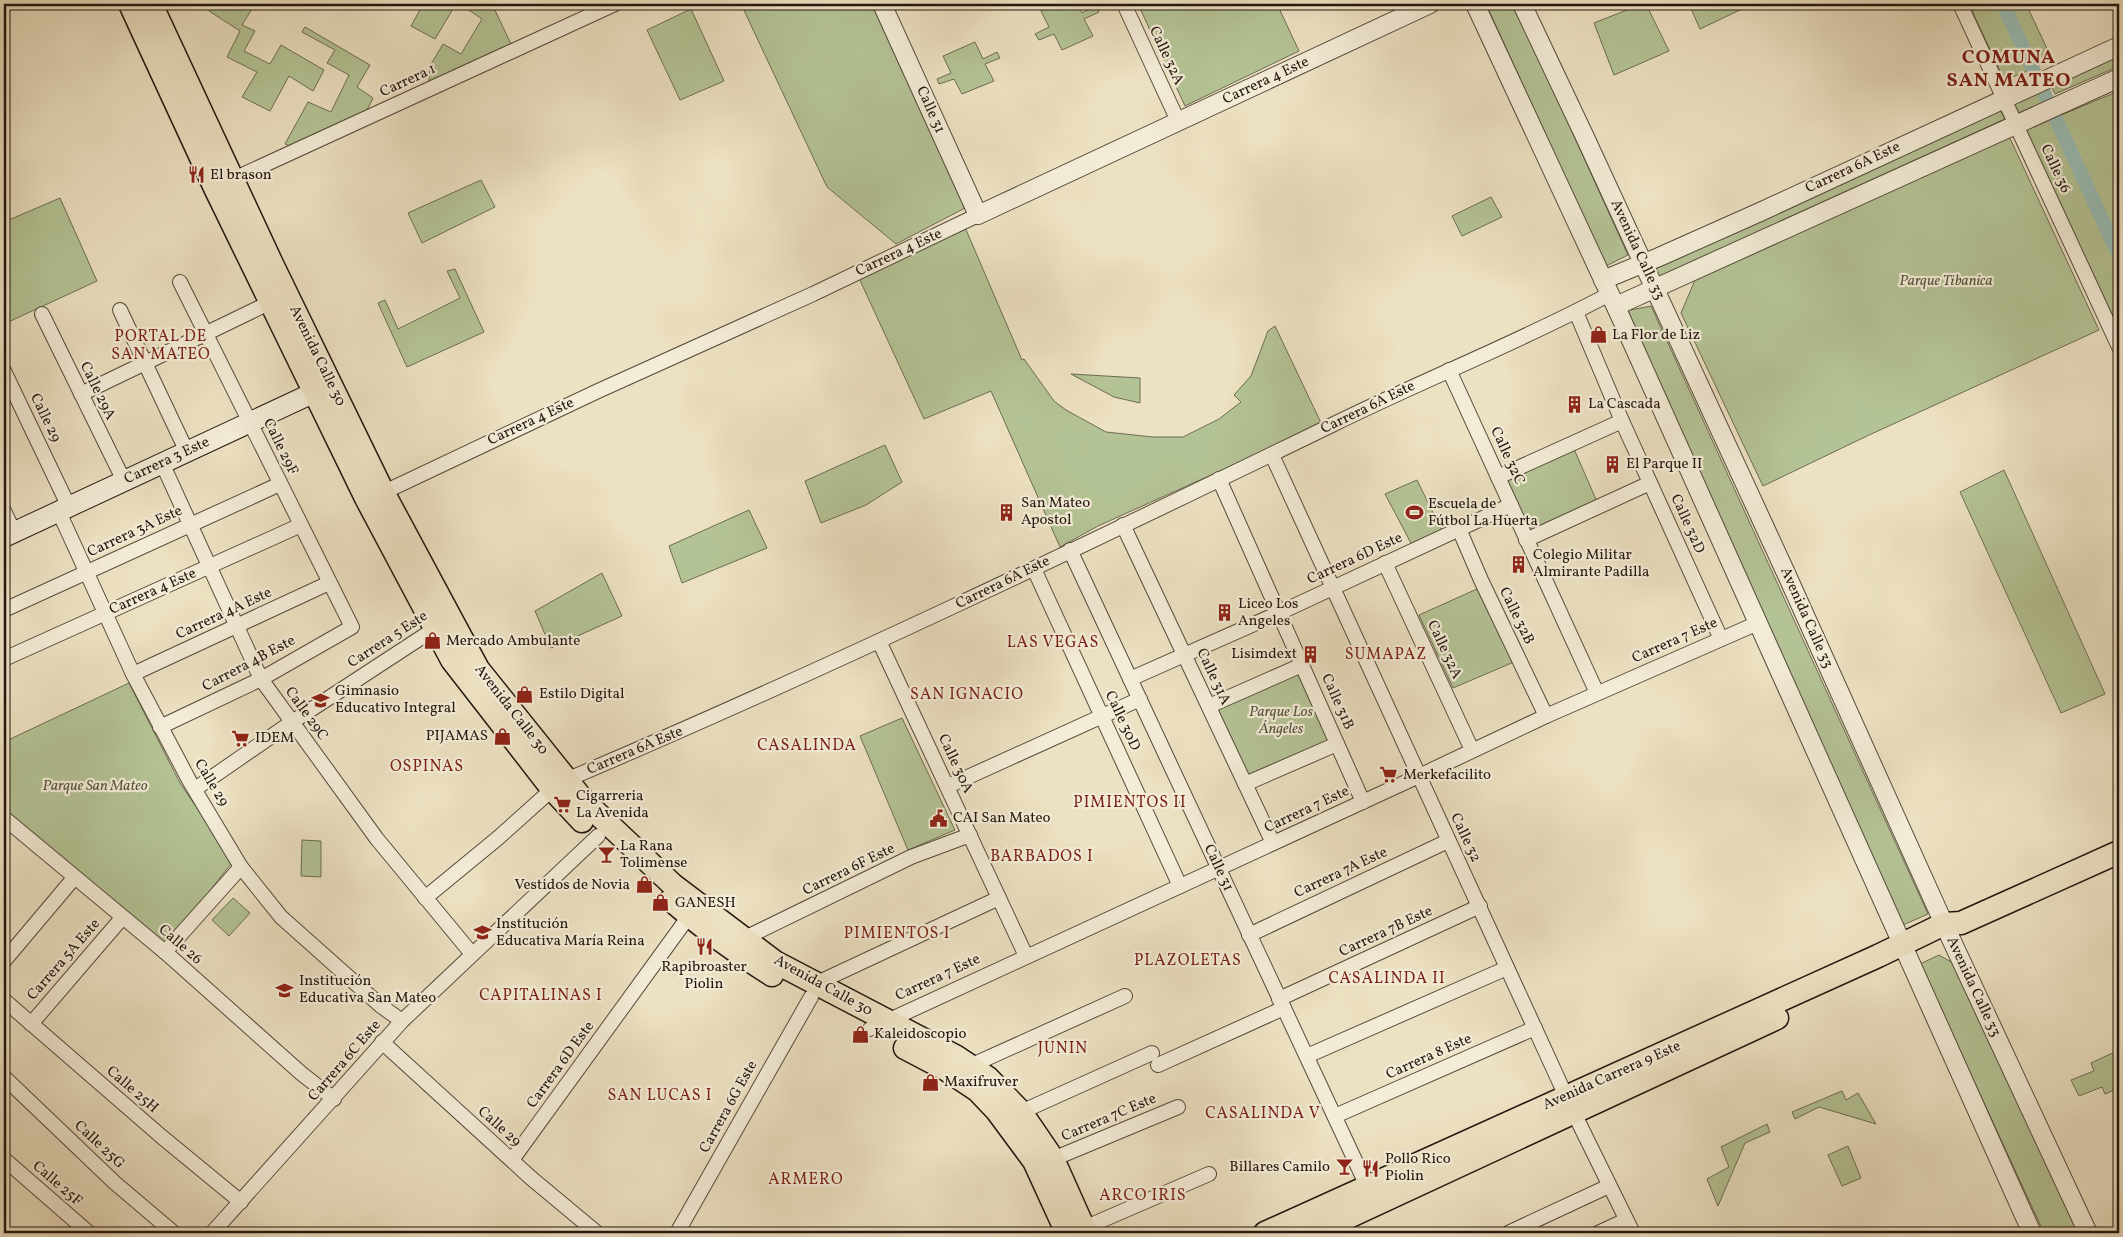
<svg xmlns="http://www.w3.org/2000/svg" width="2123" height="1237" font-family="Vollkorn,serif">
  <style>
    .green { fill: #b4c395; stroke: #6c6c52 }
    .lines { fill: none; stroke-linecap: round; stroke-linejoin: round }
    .canal { stroke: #99bdb5; stroke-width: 14 }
    .minor-casing { stroke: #55493c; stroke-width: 16 }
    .tertiary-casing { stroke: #55493c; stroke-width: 20 }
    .secondary-casing { stroke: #23160f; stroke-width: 22 }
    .primary-casing { stroke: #23160f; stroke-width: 25 }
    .minor { stroke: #f3ecd7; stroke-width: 14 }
    .tertiary { stroke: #f3ecd7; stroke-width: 18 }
    .secondary { stroke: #f3ecd7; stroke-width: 20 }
    .primary { stroke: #ece1c2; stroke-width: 22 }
    .labels { text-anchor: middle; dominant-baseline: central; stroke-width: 4.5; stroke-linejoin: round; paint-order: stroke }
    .street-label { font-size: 15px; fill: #23160f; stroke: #f3ecd7 }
    .poi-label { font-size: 15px; fill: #23160f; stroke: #f3ecd7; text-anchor: start }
    .park-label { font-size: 15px; font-style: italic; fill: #56533e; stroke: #f3ecd7 }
    .neighbourhood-label { font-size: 16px; letter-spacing: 1px; fill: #7a1f14; stroke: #f3ecd7 }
    .district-label { font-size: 20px; font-weight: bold; letter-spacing: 1px; fill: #7a1f14; stroke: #f3ecd7 }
  </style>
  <rect width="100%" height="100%" fill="#ece1c2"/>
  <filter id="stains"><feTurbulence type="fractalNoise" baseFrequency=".004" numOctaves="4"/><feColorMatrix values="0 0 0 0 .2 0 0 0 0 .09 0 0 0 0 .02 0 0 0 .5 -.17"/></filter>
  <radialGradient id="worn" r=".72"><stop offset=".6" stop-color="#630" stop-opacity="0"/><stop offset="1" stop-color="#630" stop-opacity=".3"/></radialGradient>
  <g class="green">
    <path d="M214,4H255L242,25L255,31L244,51L270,64L281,45L324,70L313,91L289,76L270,111L242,97L257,72L227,57L240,31L209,11Z"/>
    <path d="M413,4H456L435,39L411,26L421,8Z"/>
    <path d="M468,4H492L511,44L429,82L430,66L443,44L461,54L482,19L466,8Z"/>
    <path d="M741,4H872L965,208L896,244L827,187Z"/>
    <path d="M1057,4H1078L1082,13L1096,6L1099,12L1084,19L1093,36L1062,50L1054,34L1039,40L1035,34L1049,27L1041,11Z"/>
    <path d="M1138,4H1277L1299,51L1185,106Z"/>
    <path d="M1486,4H1514L1628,255L1606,266Z"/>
    <path d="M1642,4H1646L1669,51L1614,75L1594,23Z"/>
    <path d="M1689,4H1742L1744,8L1700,29Z"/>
    <path d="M1969,4H2026L2051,57L2033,69L2004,80Z"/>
    <path d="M691,9L724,81L680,100L647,30Z"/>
    <path d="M305,27L370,65L357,87L373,98L367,110L290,146L285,144L308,102L331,112L349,75L327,63L335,50L302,32Z"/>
    <path d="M975,42L983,59L997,52L1000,58L985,64L994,81L962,94L954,79L939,84L937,79L951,73L943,56Z"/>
    <path d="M2119,49V66L2055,94L2048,79Z"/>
    <path d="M2119,91V333L2025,130Z"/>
    <path d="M2037,92L2044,108L2020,119L2013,102Z"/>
    <path d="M1999,108L2005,119L1659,279L1655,269Z"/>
    <path d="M2008,134L2099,330L1867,436L1763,486L1681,313L1695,280Z"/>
    <path d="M481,180L495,207L422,243L408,213Z"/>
    <path d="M1491,197L1502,217L1462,236L1452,216Z"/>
    <path d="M60,198L97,281L4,324V222Z"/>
    <path d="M964,225L1022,360L1024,359L1054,401L1066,410L1106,432L1153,437H1183L1219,419L1241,402L1234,395L1251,376L1268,331L1275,326L1322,425L1098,526L1060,547L991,391L924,419L858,276Z"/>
    <path d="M455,269L484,332L407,367L378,303L385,300L398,329L460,298L447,271Z"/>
    <path d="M1651,306L1928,914L1903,925L1625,311Z"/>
    <path d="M1071,374L1140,378V403L1114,397Z"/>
    <path d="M885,445L902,482L866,505L821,523L805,481Z"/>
    <path d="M1574,449L1598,504L1528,534L1504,478Z"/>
    <path d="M2004,470L2105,694L2061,713L1960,492Z"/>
    <path d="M1417,480L1442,531L1412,545L1385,494Z"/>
    <path d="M749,510L767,548L682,583L669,546Z"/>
    <path d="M602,573L622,616L551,648L535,611Z"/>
    <path d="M1477,589L1514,662L1453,688L1419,615Z"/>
    <path d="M1300,671L1331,741L1246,776L1214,709Z"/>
    <path d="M129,683L180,783L222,845L231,864L166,946L4,810V742Z"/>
    <path d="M902,718L955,830L908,850L860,736Z"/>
    <path d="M302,840L321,841V877L301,876Z"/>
    <path d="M233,898L250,913L229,936L212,920Z"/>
    <path d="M1939,955L1955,964L2079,1233H2044L1920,964Z"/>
    <path d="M2119,1050V1088L2105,1094L2102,1087L2079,1096L2071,1080L2094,1071L2091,1063Z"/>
    <path d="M1842,1091L1846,1100L1858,1093L1876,1124L1819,1107L1795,1119L1792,1112Z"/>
    <path d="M1767,1124L1770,1132L1745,1143L1718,1206L1707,1179L1729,1167L1721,1147Z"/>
    <path d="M1848,1146L1861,1178L1842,1186L1828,1155Z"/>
  </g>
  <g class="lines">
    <path class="canal" d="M2003,4L2119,256"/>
    <defs>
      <g id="minor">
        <path d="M1124,4L1178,121"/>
        <path d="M1960,4L2119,347"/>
        <path d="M227,182L615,4"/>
        <path d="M120,310L187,452"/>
        <path d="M1576,312L1622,421L1721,639"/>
        <path d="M42,314L124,481"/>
        <path d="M1449,370L1597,693"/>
        <path d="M4,371L69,507"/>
        <path d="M81,394L271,302"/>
        <path d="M1272,455L1570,1105L1633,1233"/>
        <path d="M162,463L261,679L377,839L472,954"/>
        <path d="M1498,477L1622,421"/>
        <path d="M1219,479L1363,802"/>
        <path d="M378,495L598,391L813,294L978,215"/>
        <path d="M4,511L14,532"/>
        <path d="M59,512L133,674L190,782L241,867L281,917L381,1006L402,1021"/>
        <path d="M1123,525L1273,843"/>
        <path d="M1459,529L1481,580L1546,716"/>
        <path d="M1526,540L1650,483"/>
        <path d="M1070,550L1367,1186"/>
        <path d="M1385,563L1472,750"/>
        <path d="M1034,569L1180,886"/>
        <path d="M4,610L280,484"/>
        <path d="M879,641L1026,956"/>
        <path d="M4,659L301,525"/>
        <path d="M133,674L329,583"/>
        <path d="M1130,679L1279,613L1511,505"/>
        <path d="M1209,706L1302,665"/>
        <path d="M160,727L261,679L352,627L180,282"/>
        <path d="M1245,784L1337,744"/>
        <path d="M948,786L1140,699"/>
        <path d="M195,789L292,722L442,624"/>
        <path d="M4,818L165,952L302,1074L334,1099"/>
        <path d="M425,898L498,838L547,794L566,780C825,670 1079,548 1332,425C1421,381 1515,344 1602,298"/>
        <path d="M1249,935L1448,841"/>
        <path d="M745,938L911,857L970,835"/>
        <path d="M165,952L241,867"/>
        <path d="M4,961L74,878"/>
        <path d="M815,984L999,898"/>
        <path d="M1279,999L1480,906"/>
        <path d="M4,1000L162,1137L241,1202"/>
        <path d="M31,1024L122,918"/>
        <path d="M870,1029L1419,776L1546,716L1758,623"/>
        <path d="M382,1042L531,1178L597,1233"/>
        <path d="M1307,1056L1507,968"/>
        <path d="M1158,1065L1284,1008"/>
        <path d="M970,1066L1125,996"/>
        <path d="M4,1077L115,1183L174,1233"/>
        <path d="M1021,1112L1152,1053"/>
        <path d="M1335,1116L1535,1028"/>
        <path d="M4,1159L89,1233"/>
        <path d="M1053,1159L1178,1107"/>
        <path d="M512,1160L689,916"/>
        <path d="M1084,1228L1209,1174"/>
        <path d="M212,1233L402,1021L598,836"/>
        <path d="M677,1233L811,997"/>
        <path d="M1508,1233L1609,1186"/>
        <path d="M1598,1233L1626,1220"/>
      </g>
      <g id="tertiary">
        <path d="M882,4L978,215L1430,4"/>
        <path d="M1475,4L1621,318L2032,1233"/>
        <path d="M1522,4L1584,135L1785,571L1944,924L2088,1233"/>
        <path d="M1603,280L1659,257L1760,212L2119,46"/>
        <path d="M1616,306L2119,78"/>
      </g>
      <path id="secondary" d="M4,537L328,386"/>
      <g id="primary">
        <path d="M130,4L215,188L366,498L452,660L553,790L582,821"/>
        <path d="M151,4L272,264L383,492L478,669L583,800L673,885L775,962L955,1056L988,1078L1021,1112L1053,1159L1086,1233"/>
        <path d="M671,900C703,928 736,953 772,975"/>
        <path d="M905,1048L947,1070L977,1090L997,1111L1034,1161L1067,1233"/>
        <path d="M1265,1233L1878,956L1944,924L1961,923L2119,852"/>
        <path d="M1314,1233L1777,1018"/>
      </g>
    </defs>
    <use href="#minor" class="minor-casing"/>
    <use href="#tertiary" class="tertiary-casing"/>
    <use href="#secondary" class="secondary-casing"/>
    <use href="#primary" class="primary-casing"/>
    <use href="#minor" class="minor"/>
    <use href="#tertiary" class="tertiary"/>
    <use href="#secondary" class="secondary"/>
    <use href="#primary" class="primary"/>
  </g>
  <defs>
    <symbol id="restaurant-bare" viewBox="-9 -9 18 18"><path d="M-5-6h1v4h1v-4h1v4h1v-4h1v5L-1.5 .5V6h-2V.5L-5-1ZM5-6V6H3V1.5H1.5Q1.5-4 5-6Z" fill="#8f2418" stroke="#f3ecd7" stroke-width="2.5" paint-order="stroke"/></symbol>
    <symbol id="shop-bare" viewBox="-9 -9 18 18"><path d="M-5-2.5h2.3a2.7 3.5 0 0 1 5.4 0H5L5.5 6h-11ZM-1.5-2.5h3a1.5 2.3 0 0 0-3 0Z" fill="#8f2418" stroke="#f3ecd7" stroke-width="2.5" paint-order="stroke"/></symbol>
    <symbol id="building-bare" viewBox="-9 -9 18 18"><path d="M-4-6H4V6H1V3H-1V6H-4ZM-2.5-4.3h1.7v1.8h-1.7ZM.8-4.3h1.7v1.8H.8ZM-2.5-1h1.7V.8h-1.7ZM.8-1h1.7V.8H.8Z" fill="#8f2418" stroke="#f3ecd7" stroke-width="2.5" paint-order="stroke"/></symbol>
    <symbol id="stadium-bare" viewBox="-9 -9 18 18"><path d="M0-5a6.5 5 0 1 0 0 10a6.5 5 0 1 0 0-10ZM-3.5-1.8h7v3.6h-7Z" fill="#8f2418" stroke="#f3ecd7" stroke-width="2.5" paint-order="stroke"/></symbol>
    <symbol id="university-bare" viewBox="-9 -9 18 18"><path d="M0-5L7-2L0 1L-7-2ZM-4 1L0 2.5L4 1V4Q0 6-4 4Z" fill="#8f2418" stroke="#f3ecd7" stroke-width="2.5" paint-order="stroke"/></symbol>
    <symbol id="supermarket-bare" viewBox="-9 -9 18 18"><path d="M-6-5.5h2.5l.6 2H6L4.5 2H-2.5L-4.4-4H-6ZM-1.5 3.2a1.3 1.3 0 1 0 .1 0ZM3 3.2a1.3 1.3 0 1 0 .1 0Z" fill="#8f2418" stroke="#f3ecd7" stroke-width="2.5" paint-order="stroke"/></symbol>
    <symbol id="civic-bare" viewBox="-9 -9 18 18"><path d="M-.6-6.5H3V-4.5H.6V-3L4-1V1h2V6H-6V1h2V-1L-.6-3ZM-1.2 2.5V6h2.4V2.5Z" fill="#8f2418" stroke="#f3ecd7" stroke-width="2.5" paint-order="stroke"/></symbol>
    <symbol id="bar-bare" viewBox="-9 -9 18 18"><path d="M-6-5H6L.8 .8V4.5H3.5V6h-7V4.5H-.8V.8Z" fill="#8f2418" stroke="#f3ecd7" stroke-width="2.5" paint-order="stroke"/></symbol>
    <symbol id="school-bare" viewBox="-9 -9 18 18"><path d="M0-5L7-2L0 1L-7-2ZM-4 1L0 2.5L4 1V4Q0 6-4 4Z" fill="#8f2418" stroke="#f3ecd7" stroke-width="2.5" paint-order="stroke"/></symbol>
  </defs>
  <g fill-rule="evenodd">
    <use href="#restaurant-bare" x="184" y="162" width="25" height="25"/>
    <use href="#shop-bare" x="1586" y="322" width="25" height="25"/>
    <use href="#building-bare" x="1562" y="392" width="25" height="25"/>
    <use href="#building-bare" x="1600" y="452" width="25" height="25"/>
    <use href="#building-bare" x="994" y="500" width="25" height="25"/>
    <use href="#stadium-bare" x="1402" y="500" width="25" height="25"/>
    <use href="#building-bare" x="1506" y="552" width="25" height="25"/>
    <use href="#building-bare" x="1212" y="600" width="25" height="25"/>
    <use href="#shop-bare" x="420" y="628" width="25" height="25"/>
    <use href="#building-bare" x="1298" y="642" width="25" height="25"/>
    <use href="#shop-bare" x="512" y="682" width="25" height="25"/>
    <use href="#university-bare" x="308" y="688" width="25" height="25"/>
    <use href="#shop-bare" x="490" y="724" width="25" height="25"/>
    <use href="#supermarket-bare" x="228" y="726" width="25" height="25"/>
    <use href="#supermarket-bare" x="1376" y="762" width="25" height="25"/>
    <use href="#supermarket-bare" x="550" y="792" width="25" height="25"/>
    <use href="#civic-bare" x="926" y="806" width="25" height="25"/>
    <use href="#bar-bare" x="594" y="842" width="25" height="25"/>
    <use href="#shop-bare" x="632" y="872" width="25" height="25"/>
    <use href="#shop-bare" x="648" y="890" width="25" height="25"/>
    <use href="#university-bare" x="470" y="920" width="25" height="25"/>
    <use href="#restaurant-bare" x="692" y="934" width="25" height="25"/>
    <use href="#school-bare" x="272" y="978" width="25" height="25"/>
    <use href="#shop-bare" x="848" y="1022" width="25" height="25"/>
    <use href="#shop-bare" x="918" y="1070" width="25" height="25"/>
    <use href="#bar-bare" x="1332" y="1154" width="25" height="25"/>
    <use href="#restaurant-bare" x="1358" y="1156" width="25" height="25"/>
  </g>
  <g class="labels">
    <g class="street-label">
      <text transform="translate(1166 56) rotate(65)">Calle 32A</text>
      <text transform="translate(408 81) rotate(-25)">Carrera 1</text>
      <text transform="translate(1266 81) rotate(-25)">Carrera 4 Este</text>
      <text transform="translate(930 110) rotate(66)">Calle 31</text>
      <text transform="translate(1853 168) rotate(-25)">Carrera 6A Este</text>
      <text transform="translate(2055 169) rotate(65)">Calle 36</text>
      <text transform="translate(1637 250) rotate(65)">Avenida Calle 33</text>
      <text transform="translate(899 253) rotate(-25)">Carrera 4 Este</text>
      <text transform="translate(317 356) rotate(64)">Avenida Calle 30</text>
      <text transform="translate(97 391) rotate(64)">Calle 29A</text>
      <text transform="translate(1368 408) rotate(-26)">Carrera 6A Este</text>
      <text transform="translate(45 418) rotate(64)">Calle 29</text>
      <text transform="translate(531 422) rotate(-25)">Carrera 4 Este</text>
      <text transform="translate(280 447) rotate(64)">Calle 29F</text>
      <text transform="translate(1507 456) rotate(65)">Calle 32C</text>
      <text transform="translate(167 461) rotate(-25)">Carrera 3 Este</text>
      <text transform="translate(1687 524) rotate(66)">Calle 32D</text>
      <text transform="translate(135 532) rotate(-25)">Carrera 3A Este</text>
      <text transform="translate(1355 559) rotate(-25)">Carrera 6D Este</text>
      <text transform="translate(1003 583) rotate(-26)">Carrera 6A Este</text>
      <text transform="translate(153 592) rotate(-24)">Carrera 4 Este</text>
      <text transform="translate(224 614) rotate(-25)">Carrera 4A Este</text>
      <text transform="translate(1516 616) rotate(64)">Calle 32B</text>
      <text transform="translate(1806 618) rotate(66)">Avenida Calle 33</text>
      <text transform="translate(388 640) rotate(-33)">Carrera 5 Este</text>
      <text transform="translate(1675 641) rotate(-24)">Carrera 7 Este</text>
      <text transform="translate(1444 650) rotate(65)">Calle 32A</text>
      <text transform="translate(249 664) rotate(-28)">Carrera 4B Este</text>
      <text transform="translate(1213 677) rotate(65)">Calle 31A</text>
      <text transform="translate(1337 702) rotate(66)">Calle 31B</text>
      <text transform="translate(511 710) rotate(52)">Avenida Calle 30</text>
      <text transform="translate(306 714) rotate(54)">Calle 29C</text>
      <text transform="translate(1122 721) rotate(65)">Calle 30D</text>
      <text transform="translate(635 751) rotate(-23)">Carrera 6A Este</text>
      <text transform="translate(955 764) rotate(65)">Calle 30A</text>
      <text transform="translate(211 783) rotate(59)">Calle 29</text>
      <text transform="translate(1307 810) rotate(-25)">Carrera 7 Este</text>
      <text transform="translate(1465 838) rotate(65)">Calle 32</text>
      <text transform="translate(1218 868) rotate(65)">Calle 31</text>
      <text transform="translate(849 870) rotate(-26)">Carrera 6F Este</text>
      <text transform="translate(1341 873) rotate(-25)">Carrera 7A Este</text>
      <text transform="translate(1386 932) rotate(-25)">Carrera 7B Este</text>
      <text transform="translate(180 945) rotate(41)">Calle 26</text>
      <text transform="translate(64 960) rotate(-49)">Carrera 5A Este</text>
      <text transform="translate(938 978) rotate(-25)">Carrera 7 Este</text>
      <text transform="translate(823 986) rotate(29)">Avenida Calle 30</text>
      <text transform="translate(1973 987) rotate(65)">Avenida Calle 33</text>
      <text transform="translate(1429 1057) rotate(-24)">Carrera 8 Este</text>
      <text transform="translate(345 1061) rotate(-49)">Carrera 6C Este</text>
      <text transform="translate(561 1065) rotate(-54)">Carrera 6D Este</text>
      <text transform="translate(1612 1076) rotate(-24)">Avenida Carrera 9 Este</text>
      <text transform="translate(132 1090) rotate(41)">Calle 25H</text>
      <text transform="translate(729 1107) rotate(-61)">Carrera 6G Este</text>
      <text transform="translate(1109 1118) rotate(-23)">Carrera 7C Este</text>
      <text transform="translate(499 1127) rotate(42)">Calle 29</text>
      <text transform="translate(99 1145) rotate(43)">Calle 25G</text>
      <text transform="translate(57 1184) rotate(41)">Calle 25F</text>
    </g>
    <g class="poi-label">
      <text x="210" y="175">El brason</text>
      <text x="1612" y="335">La Flor de Liz</text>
      <text x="1588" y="404">La Cascada</text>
      <text x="1626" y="464">El Parque II</text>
      <text x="1021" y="503">San Mateo<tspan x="1021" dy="17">Apostol</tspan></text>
      <text x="1428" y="504">Escuela de<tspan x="1428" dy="17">Fútbol La Huerta</tspan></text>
      <text x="1533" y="555">Colegio Militar<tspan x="1533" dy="17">Almirante Padilla</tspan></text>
      <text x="1238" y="604">Liceo Los<tspan x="1238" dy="17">Angeles</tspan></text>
      <text x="446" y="641">Mercado Ambulante</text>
      <text x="1297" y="654" text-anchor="end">Lisimdext</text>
      <text x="335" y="691">Gimnasio<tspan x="335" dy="17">Educativo Integral</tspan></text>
      <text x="539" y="694">Estilo Digital</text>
      <text x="488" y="736" text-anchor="end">PIJAMAS</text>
      <text x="255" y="738">IDEM</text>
      <text x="1403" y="775">Merkefacilito</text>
      <text x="576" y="796">Cigarreria<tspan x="576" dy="17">La Avenida</tspan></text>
      <text x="953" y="818">CAI San Mateo</text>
      <text x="620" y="846">La Rana<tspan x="620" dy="17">Tolimense</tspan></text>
      <text x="630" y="885" text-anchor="end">Vestidos de Novia</text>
      <text x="675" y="903">GANESH</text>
      <text x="496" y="924">Institución<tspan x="496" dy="17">Educativa María Reina</tspan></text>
      <text x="704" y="967" text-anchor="middle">Rapibroaster<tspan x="704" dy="17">Piolin</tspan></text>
      <text x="299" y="981">Institución<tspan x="299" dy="17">Educativa San Mateo</tspan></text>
      <text x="874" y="1034">Kaleidoscopio</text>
      <text x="944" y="1082">Maxifruver</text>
      <text x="1385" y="1159">Pollo Rico<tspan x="1385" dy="17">Piolin</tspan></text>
      <text x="1330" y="1167" text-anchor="end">Billares Camilo</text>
    </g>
    <g class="park-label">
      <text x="1946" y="281">Parque Tibanica</text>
      <text x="1281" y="712">Parque Los<tspan x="1281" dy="17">Ángeles</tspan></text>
      <text x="95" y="786">Parque San Mateo</text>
    </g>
    <g class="neighbourhood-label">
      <text x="161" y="337">PORTAL DE<tspan x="161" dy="18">SAN MATEO</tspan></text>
      <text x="1053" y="643">LAS VEGAS</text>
      <text x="1386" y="655">SUMAPAZ</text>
      <text x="967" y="695">SAN IGNACIO</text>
      <text x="807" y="746">CASALINDA</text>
      <text x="427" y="767">OSPINAS</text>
      <text x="1130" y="803">PIMIENTOS II</text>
      <text x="1042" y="857">BARBADOS I</text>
      <text x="897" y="934">PIMIENTOS I</text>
      <text x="1188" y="961">PLAZOLETAS</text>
      <text x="1387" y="979">CASALINDA II</text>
      <text x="541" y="996">CAPITALINAS I</text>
      <text x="1063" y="1049">JUNIN</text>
      <text x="660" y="1096">SAN LUCAS I</text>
      <text x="1263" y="1114">CASALINDA V</text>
      <text x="806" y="1180">ARMERO</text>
      <text x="1143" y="1196">ARCO IRIS</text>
    </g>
    <g class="district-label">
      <text x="2009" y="58">COMUNA<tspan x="2009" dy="23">SAN MATEO</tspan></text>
    </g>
  </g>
  <rect width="2123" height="1237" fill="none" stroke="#ece1c2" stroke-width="20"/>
  <rect x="5" y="5" width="2113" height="1227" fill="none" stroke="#23160f" stroke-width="2.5"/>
  <rect x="10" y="10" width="2103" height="1217" fill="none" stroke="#23160f"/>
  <rect width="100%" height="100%" filter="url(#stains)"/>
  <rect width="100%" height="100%" fill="url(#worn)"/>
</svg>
